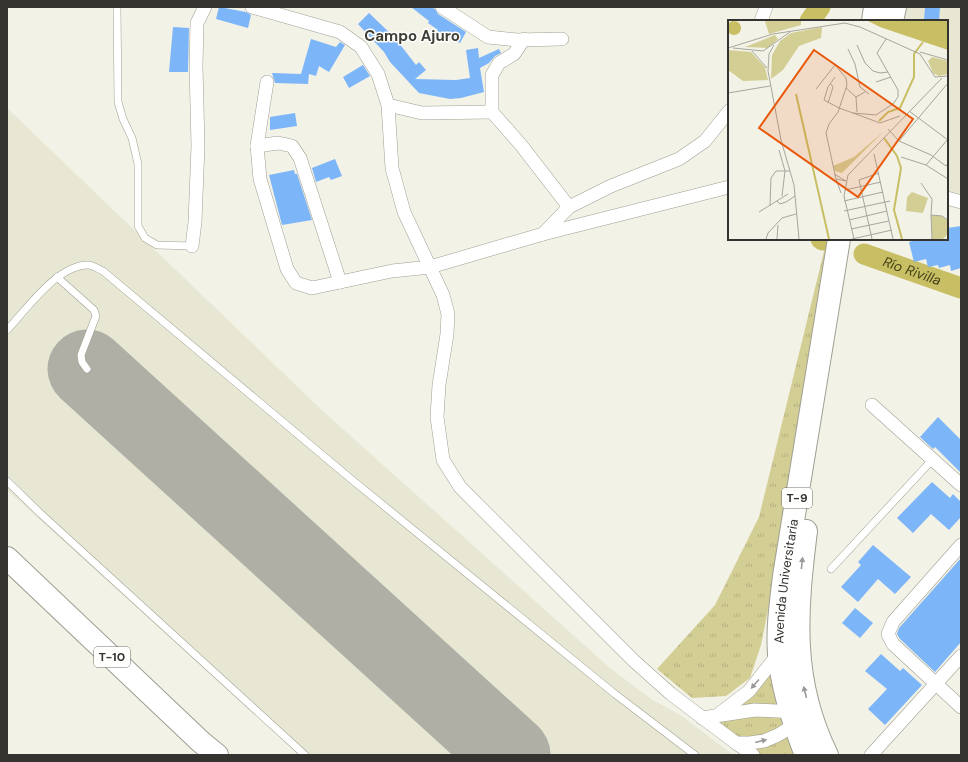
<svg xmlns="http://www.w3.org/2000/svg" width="968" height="762" font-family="'DM Sans',sans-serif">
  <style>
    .built { fill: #e8e7d4 }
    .grass { fill: url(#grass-tufts) }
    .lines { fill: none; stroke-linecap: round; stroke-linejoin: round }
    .river { stroke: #c8bf64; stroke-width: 21 }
    .runway { stroke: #b0afa6; stroke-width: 79 }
    .building { fill: #7cb5f8 }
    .lane-casing { stroke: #9f9f94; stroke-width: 8 }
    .street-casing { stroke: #9f9f94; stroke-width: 14 }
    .highway-casing { stroke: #9f9f94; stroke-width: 24 }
    .lane { stroke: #fff; stroke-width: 7 }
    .street { stroke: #fff; stroke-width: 13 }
    .highway { stroke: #fff; stroke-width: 22 }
    .oneway { fill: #9a9997 }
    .labels { text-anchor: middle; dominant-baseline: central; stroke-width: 3; stroke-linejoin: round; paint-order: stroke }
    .shield { fill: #fffffd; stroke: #71706d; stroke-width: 1 }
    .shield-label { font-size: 12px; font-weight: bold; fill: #34332f }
    .street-label { font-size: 13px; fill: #34332f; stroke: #fffffd }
    .water-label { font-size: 14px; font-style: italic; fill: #444019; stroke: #fffffd }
    .quarter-label { font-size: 15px; font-weight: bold; fill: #3e3e35; stroke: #fffffd }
    .inset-river { fill: none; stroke: #c8bf64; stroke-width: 2 }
    .inset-road { fill: none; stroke: #a7a69d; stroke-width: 1 }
    .view { fill: #e8590c; fill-opacity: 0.15; stroke: #e8590c; stroke-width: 2 }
    .inset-edge { fill: none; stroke: #34332f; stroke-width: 2 }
  </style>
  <defs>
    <pattern id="grass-tufts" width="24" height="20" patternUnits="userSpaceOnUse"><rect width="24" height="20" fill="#d3ce94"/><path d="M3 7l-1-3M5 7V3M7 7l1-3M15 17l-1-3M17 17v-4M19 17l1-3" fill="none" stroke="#b6b180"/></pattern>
  </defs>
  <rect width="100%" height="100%" fill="#f3f2e7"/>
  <g class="built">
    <path d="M903,7H961V194L947,191V21H901Z"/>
    <path d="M7,108L325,413L610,668L651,699L682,716L733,755H299L7,490Z"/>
  </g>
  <g class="grass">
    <path d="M827,239H828L775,575L761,645L750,678L726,696L692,698L657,669L715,605L759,517Z"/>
    <path d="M779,653L806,755H753L702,718L716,717Z"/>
  </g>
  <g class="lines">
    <g class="river">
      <path d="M810,21L820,7"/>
      <path d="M821,239L823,240"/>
      <path id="s1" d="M864,254L961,288"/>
    </g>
    <path class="runway" d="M87,369L511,755"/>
  </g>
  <g class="building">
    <path d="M219,7L246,12L251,15L248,28L216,19Z"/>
    <path d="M411,7H431L435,9L438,14L466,32L460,43L437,31L438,30L428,23L429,21Z"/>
    <path d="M925,7H940L939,21H924Z"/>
    <path d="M369,13L395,38L416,65L419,62L426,70L415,79L456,80L470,78L466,50L478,48L479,58L499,49L501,53L495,56L489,63L480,68L484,92L461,98L450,99L419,93L390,62L384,52L358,24Z"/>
    <path d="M173,27L189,28L188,72H169Z"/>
    <path d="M311,39L336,47L340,42L345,45L329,72L319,66L316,76L309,74L308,84L275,83L272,73L301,74Z"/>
    <path d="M363,65L370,76L349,88L343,77Z"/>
    <path d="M295,113L297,126L270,130V117Z"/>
    <path d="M335,159L342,176L331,180L329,177L316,182L312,168Z"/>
    <path d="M294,170L295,174H297L312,220L282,225L269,175Z"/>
    <path d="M961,226V268L951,271L950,265L939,268L938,265L928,267L926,259L914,262L909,242L918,239H947V228Z"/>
    <path d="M938,417L961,440V473L935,447L933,449L920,437Z"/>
    <path d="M932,482L950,498L953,494L961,502V517L949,530L931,514L913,533L897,518Z"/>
    <path d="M873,545L911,577L895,594L878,579L858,602L841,587L861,565L858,562Z"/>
    <path d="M961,558V642L935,672L900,639L897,634L899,628Z"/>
    <path d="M855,608L873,623L860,638L842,623Z"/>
    <path d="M881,654L900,671L903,668L922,685L885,725L868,709L887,689L865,671Z"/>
  </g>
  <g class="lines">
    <defs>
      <g id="lane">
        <path d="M117,7L118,102L123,119L132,138L138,164V226L145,238L157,245L192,246"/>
        <path d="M57,277L94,310L96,316L81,355L82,362L87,369"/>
        <path d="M7,330C27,309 57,265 88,265C93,265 98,269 103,271L351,479L615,694L695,755"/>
        <path d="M7,481L41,514L305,755"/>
        <path d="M831,569L933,459"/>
      </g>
      <g id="street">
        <path d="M252,7L340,32L361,47L378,74L388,105L392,168L404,212L443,295L448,314L447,334L439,385L437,417L443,460L460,487L634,661L671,694L736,743H750L764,741L778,735L799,722"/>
        <path d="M442,7L488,37L517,40L562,39"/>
        <path d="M761,21L766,7"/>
        <path d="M524,39L514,54L499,63L492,75V112L521,145L569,207"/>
        <path d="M267,82L257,146L260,179L287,269L296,283L312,288L392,271L430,267L543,234L569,207L611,186L679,159L705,141L729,111"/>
        <path d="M388,105L422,113L492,112"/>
        <path d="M257,146L278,143L292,146L300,158L340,282"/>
        <path d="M947,198L961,202"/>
        <path d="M543,234L729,187"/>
        <path d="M192,246L195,222L198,146L196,66L197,23L205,7"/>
        <path d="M872,405L961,485"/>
        <path d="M961,545L893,622L888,634L893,644L961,707"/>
        <path d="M719,714L749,691L779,653"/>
        <path d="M702,718L755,710L796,712"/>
        <path d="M736,743L753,755"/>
        <path d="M871,755L961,656"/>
      </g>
      <g id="highway">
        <path d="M873,21L875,7"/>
        <path d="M892,21L895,7"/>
        <path d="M806,531C796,612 790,680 827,755"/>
        <path d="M7,558L201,742L217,755"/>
        <path id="s2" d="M806,755C793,722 782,689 779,654C777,628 781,602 784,576L839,239"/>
      </g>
    </defs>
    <use href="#lane" class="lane-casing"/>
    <use href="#street" class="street-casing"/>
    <use href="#highway" class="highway-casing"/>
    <use href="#lane" class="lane"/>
    <use href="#street" class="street"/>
    <use href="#highway" class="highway"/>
  </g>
  <defs><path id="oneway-solid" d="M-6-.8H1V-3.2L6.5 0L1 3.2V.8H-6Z"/></defs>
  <g class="oneway">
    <use href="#oneway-solid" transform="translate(802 563) rotate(-84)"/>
    <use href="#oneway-solid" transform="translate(755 684) rotate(131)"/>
    <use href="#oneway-solid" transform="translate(805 692) rotate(-104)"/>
    <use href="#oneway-solid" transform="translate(761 741) rotate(-14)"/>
  </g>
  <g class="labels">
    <g class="shield">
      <rect x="782" y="488" width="30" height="20" rx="3"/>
      <rect x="94" y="647" width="36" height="20" rx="3"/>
    </g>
    <g class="shield-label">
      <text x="797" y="498">T-9</text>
      <text x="112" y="657">T-10</text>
    </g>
    <g class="street-label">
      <text stroke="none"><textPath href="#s2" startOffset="178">Avenida Universitaria</textPath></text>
    </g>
    <g class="water-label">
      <text stroke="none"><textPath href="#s1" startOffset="51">Río Rivilla</textPath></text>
    </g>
    <g class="quarter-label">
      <text x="412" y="36">Campo Ajuro</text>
    </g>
  </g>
  <g transform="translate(728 20)">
    <rect width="220" height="220" fill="#f3f2e7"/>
    <path d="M37,1H73V5L41,14ZM94,7L93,18L71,26L55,50L43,59L44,35L52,21L63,13ZM47,15L50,19L40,28L17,27ZM0,30L23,32L37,47L40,60L15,61L0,50ZM204,37L220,41V54L211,56L205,53L200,41ZM155,112L114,153L107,151L105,146L126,137ZM203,195L214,196L220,201V214L215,219H204Z" fill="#d3ce94"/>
    <path d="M184,172L200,178L195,193L178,191L179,177Z" fill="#d3ce94"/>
    <path d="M-1 8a7 7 0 1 1 14 0a7 7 0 1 1-14 0ZM140,1H220V30L152,7Z" fill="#c8bf64"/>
    <path class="inset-river" d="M68,74L101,219M151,101L160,92L172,88L186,57V34L195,22M156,118L169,136L173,148L166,190L174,219"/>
    <path class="inset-road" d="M46,25L41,34L40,51L53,120L66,165L71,219M129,25L137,43L145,51L152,53L160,52M0,28L45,14L117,3L132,7L192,34L207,57L220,56M5,28L35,31L62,12M120,29L127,44L132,67L141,74M24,31L39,48M192,32L220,40M107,57L100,67L96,80L111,88L125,93L148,95L165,84L170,77V70L149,33L158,19M148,62L163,57M118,68L128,77M88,69L107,45L118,58L119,65L110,92L101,104L98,113L108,159L118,161M0,73L42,66M100,83L105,67L102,63M181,91L220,120M129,92L128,77L137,72M125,93L152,103L172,96M160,109L171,121L203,135L218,146L220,143M171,121L220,63M51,130L57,151L54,176M146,134L165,219M173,137L198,145L220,159M198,145L220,119M106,154L118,161M108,159L113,173M193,163L204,179L203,195M117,170L153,162M49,181L52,184L58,182L67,176M116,181L155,172M42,186L43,158L48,151H62M116,191L162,181M31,192L60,174M121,200L159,191M123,209L161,201M38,219L40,213L54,198L68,194M49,219L50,205M124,219L164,210M126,219L116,176L120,155L214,58M144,219L131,160L151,153M204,219L203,195L214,196L220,200"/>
    <path class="view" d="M86,30L185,99L130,177L31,108Z"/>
    <rect width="220" height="220" class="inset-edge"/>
  </g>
  <rect width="968" height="762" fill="none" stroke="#34332f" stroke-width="16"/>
</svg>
